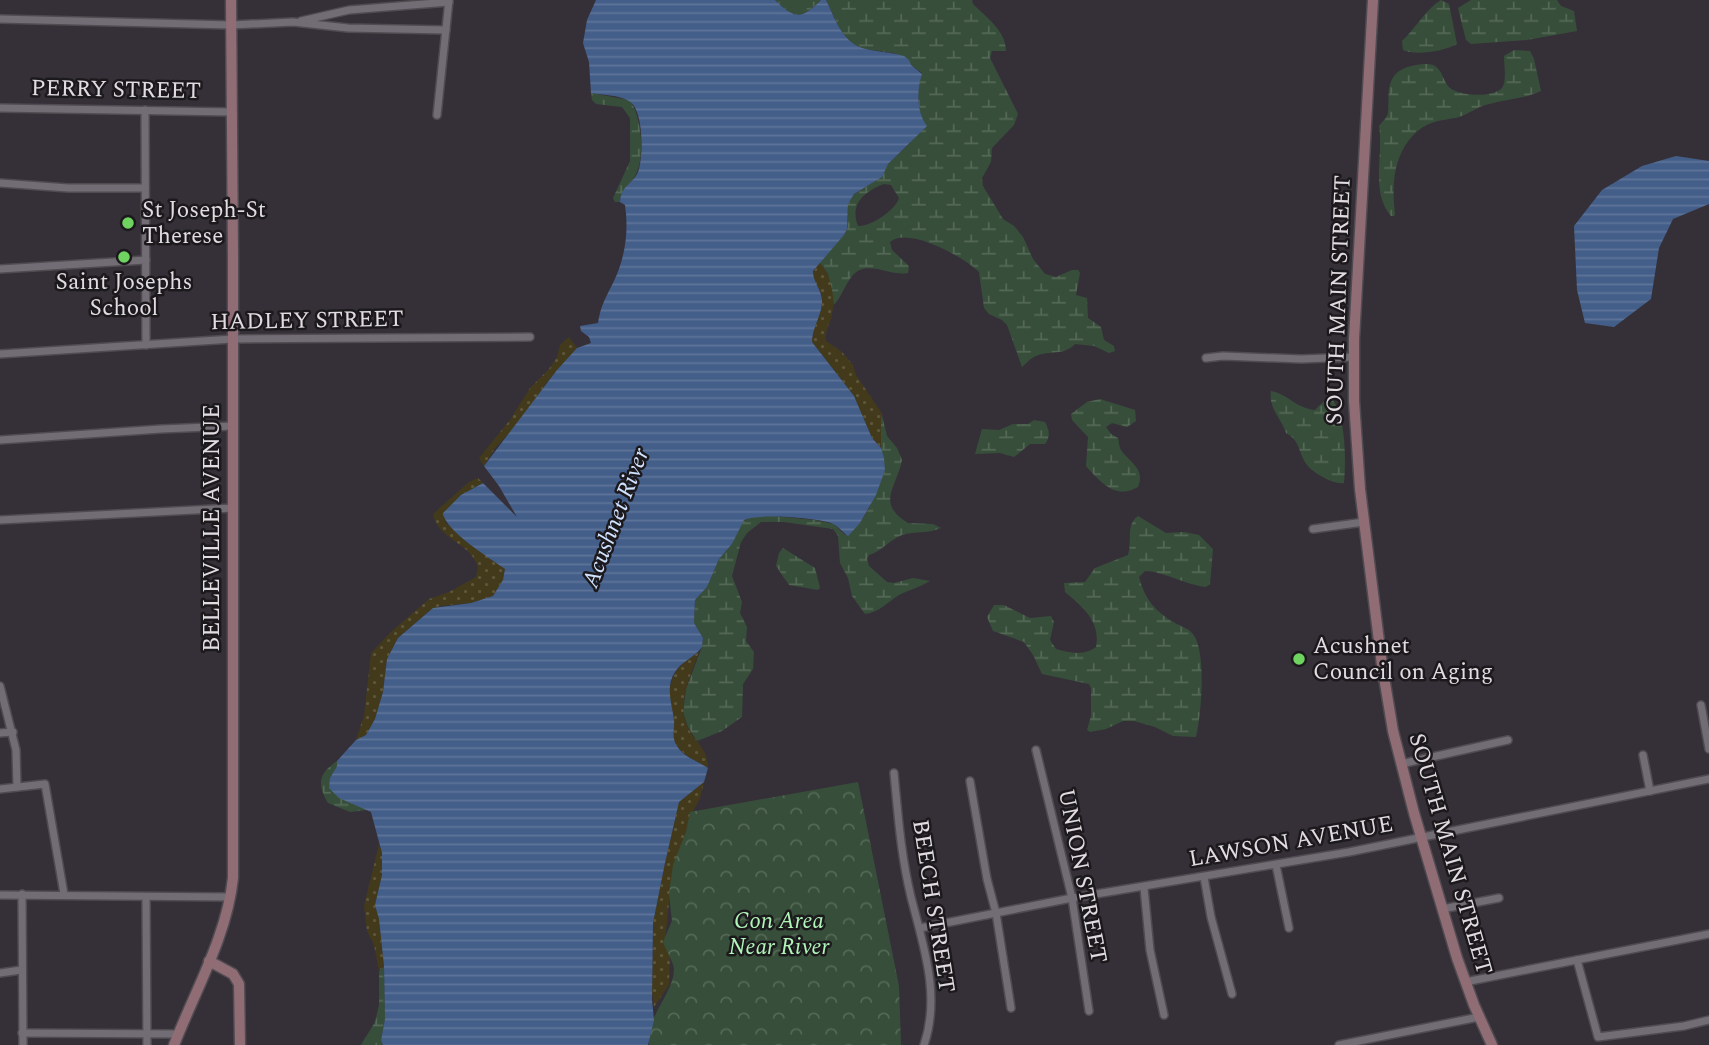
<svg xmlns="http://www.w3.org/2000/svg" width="1709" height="1045" font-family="Spectral,serif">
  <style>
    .wetland { fill: url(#wetland-marsh); fill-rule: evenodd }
    .sand { fill: url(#sand-dots) }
    .park { fill: url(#park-crowns) }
    .water { fill: url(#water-rules) }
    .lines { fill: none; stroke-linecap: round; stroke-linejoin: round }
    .street-casing { stroke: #504b51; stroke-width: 10 }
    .secondary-casing { stroke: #504b51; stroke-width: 13 }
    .street { stroke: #726c74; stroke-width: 7 }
    .secondary { stroke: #906c74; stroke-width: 10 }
    .poi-dot { fill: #6fd360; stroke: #1c191d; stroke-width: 2.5 }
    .labels { text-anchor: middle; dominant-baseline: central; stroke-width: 5; stroke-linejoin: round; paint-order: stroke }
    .street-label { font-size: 23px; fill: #e0dce1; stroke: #1c191d }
    .poi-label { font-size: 23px; fill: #e0dce1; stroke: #1c191d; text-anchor: start }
    .park-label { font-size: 23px; font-style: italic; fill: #b1f6b9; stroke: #1c191d }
    .water-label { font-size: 24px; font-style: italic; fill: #d0e2fe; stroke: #1c191d }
  </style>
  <defs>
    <pattern id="wetland-marsh" width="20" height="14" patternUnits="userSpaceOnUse" patternTransform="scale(1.75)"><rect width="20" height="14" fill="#374f3a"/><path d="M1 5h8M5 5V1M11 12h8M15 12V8" fill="none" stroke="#546856"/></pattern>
    <pattern id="sand-dots" width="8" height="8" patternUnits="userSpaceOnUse" patternTransform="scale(1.75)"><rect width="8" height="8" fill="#423a1a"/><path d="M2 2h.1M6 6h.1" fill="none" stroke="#5d563b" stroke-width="1.8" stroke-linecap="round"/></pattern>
    <pattern id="park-crowns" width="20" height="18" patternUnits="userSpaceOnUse" patternTransform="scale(1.75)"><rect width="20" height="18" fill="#374f3a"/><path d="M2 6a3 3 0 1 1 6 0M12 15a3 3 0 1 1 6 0" fill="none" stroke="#546856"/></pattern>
    <pattern id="water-rules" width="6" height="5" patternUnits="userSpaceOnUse" patternTransform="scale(1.75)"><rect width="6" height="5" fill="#435e89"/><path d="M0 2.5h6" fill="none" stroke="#5e7499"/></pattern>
  </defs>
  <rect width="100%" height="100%" fill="#353038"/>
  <g class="wetland">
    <path d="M775,0H821C801,19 795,20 775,0Z"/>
    <path d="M826,0H972L973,4C986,17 1006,31 1006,51H992L990,58L1018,114L1014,125L992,148L991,162L982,178L983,186L1003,219L1014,226L1023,237L1033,259L1045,274L1056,277L1072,270H1078L1080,273L1076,295L1087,298L1088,318L1101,327L1104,340L1114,346L1115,351L1109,353L1094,346L1075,344C1064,356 1049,350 1036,356C1030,358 1026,364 1022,367L1007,325L1002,320L989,314L984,308L979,272C964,257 908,226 890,242L892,250L909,266L908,273C892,277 867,259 853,275C845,284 842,296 834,305L828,274L819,262L844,235L847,229L848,204L854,194L877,180L888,164L910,143L922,120C918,106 916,87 922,73L894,53L865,49L853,45L840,30ZM884,184L891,185L899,198C896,210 870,227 858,226C849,204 865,191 884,184Z"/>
    <path d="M1441,0L1449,4L1457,44C1445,51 1415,56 1403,50L1402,41C1416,28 1425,10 1441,0Z"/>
    <path d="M1471,0H1557L1561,6L1574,11L1577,31L1527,40L1471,44L1466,40L1458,8Z"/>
    <path d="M1514,50L1530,51L1534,59L1541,91C1524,99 1506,99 1489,104C1478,106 1469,114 1459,117C1447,120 1434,120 1423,127C1394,147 1391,182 1395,214L1394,216H1391C1370,192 1384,154 1379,126C1382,122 1387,118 1388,113C1390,98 1385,83 1398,72C1405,66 1426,61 1435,66C1443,71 1443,82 1450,88C1459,96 1493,98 1502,88C1507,81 1504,65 1504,56Z"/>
    <path d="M591,93L629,100C642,114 645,158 636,174C631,185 621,188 620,202H615L613,198L630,161V118L622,107L596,104L592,100Z"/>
    <path d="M1271,391C1288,394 1295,408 1315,410L1326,399L1333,400C1346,420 1346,460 1344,483C1334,485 1310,472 1305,462C1298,450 1300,441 1286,433C1282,419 1268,408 1271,391Z"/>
    <path d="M1100,399L1135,410L1136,421L1127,427L1112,423L1106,427L1111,434L1118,438C1119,441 1119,447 1121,450C1129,462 1146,469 1138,487C1116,500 1101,483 1086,466L1088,437L1072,420L1071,414L1087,402Z"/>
    <path d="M881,412L887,436L897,448L902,460C897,487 875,503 908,523L933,524L941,528C929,534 915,531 902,535C889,540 882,551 869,555L867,559L869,566L887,582L894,583L913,578L930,581C920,587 909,590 899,595C888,602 878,613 865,614L852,596L848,578L840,563L838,536L833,529L784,522H761L747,533L741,542L732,576L742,602L740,613L747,627L746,641L754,652L753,669L743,684L742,717L722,731L697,741L688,727L683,712L686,689L702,647L703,638L694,623L695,600L707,587L719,559L732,544L741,523L751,516L762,515L815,520L834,524L845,535L860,523L869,508L885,470L881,448Z"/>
    <path d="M1034,420L1045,422C1049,429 1051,437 1045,444H1030L1014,457L1000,453L975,454L982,429L999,430L1013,424H1028Z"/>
    <path d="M1138,516L1166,533L1184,532L1199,535L1213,549L1210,584L1206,587C1187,585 1161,571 1145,571L1139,577C1144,598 1156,613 1175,623C1181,626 1189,629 1193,634C1207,652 1201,716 1196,737L1173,736L1155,727L1134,721H1123L1106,729L1090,732L1087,730L1091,716V688L1089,684L1042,674L1033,655L1024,642L993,631L987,617L994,605H1004L1030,618L1051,616L1054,622L1050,640L1056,649C1070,653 1084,656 1096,647C1101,622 1083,607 1065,592L1064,583L1085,582L1095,568L1128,555C1133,541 1125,525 1138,516Z"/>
    <path d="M783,548L815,568L820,588L818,590L789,585L776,566L779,553Z"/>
    <path d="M337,761V766L330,778L367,810L350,812L328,803C317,784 318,774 337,761Z"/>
    <path d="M384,966L385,1019L381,1040L383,1045H361L375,1022L379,1005V971Z"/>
  </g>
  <g class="sand">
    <path d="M819,262C833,276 836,302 831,319C828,327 825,333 826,341L842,352L853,365L856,375L881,412V448L872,438L854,396L812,342C812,326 824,313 822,297C820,289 815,283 812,275Z"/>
    <path d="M569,337L577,348L547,382L518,424L495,448L484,466L479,458L510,420L530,388L549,369L557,357L560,345Z"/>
    <path d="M478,478L483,483L461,495L445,522L465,541L505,569L503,580L493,596L471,603L440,606L429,611L398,638L387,659L383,692L375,719L366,735L356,740L364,716L371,653L391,632L429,599L449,592L476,577L478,567C470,542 438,540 433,514L469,482Z"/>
    <path d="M699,652C690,677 674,708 691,733C699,745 708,752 708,768C698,761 684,757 677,746C671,738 675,729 674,720C673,714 670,710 670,704C667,678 678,664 699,652Z"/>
    <path d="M704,782L700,798L690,817L670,892L665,941L670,958L669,985L654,1007L652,992L653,923L665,863L679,802Z"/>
    <path d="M379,844L382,853V875L375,905L379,919L384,966L379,971L374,945L367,931L364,906Z"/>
  </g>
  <path class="park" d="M858,782L899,986L901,1045H649C646,1015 674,994 674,969C673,961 666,950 663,942L672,921L669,894L673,865L686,832L690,812Z"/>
  <g class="water">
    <path d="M596,0H775C795,20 802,19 821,0H826C835,18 842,44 866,49C878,52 891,52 904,56L909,60L911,65L922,74C917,88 916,112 927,126L888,164L882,177L854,194L848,204L847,229L844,235L813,271C813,283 823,291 822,303C821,317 812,328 812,342L854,396L872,438L881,448L884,458L885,470L876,495L860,523L848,536C842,532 839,526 831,523C816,518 757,513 744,520L732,544L719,559L707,587L695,600L694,623L703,638L702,647C695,657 682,661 675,672C665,687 672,704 674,720C675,729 671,737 677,746C683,757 698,761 708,768L704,782L679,802L665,863L653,923L652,1000L654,1020L648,1045H383L381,1040L385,1019L384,966L379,919L375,905L382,875V853L371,812L339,798L329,788L330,778L337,766V761L356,740L366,735L375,719L383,692L387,659L398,638L433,608L471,603L493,596L503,580L505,569C490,558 445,531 443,513L461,495L483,483L517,517L499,486L484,466L557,370L577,348L591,343L589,337L581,331L580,326L598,323C600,307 607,295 614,281C625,258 629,231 625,205L620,202C621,184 635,184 639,169C643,154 644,110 629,101C619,95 602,95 591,93L589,62L583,43L587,20Z"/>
    <path d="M1676,156L1709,161V204L1673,219L1659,248L1651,299L1614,327L1585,323L1577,290L1574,226L1602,190L1642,166Z"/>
  </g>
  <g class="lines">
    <defs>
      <g id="street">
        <path d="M0,19L231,25L293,22L348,28L446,30"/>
        <path d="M301,21L349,10L449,2"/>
        <path d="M0,108L231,112"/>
        <path d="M145,110L146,345"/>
        <path d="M437,115L449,0"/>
        <path d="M0,183L68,188H145"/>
        <path d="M0,269L146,260"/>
        <path d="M0,354L233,339L530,337"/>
        <path d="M1206,358L1223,356L1301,359L1353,357"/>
        <path d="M0,440L161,429L233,426"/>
        <path d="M0,520L233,508"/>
        <path d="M1313,529L1364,522"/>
        <path d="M0,686L16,750L17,787"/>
        <path d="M1701,705L1709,749"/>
        <path d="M0,733L13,732"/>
        <path d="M1036,750L1072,898L1089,1011"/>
        <path d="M1643,755L1650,791"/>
        <path d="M1401,764L1508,740"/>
        <path d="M894,773C898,815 901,856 911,897C923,945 941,995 924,1045"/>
        <path d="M970,781L987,879L996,913L1011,1008"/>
        <path d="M0,789L45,784L64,894"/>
        <path d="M1276,865L1289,928"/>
        <path d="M1204,877L1211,917L1232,994"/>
        <path d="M1144,888L1150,950L1164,1015"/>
        <path d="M22,894L23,1045"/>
        <path d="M0,895L231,897"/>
        <path d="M146,897L147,1045"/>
        <path d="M1442,909L1499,898"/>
        <path d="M920,928L1072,898L1349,852L1709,779"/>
        <path d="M1577,960L1598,1037L1684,1026L1709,1020"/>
        <path d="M0,973L21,970"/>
        <path d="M1465,982L1709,934"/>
        <path d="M22,1033L178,1034"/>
        <path d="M1339,1045L1479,1017"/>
      </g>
      <g id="secondary">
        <path d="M1373,0L1354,339V401L1360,489L1382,665L1393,731L1414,813L1457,958L1474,1005L1492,1045"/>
        <path d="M209,961L233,974L239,984L240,1045"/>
        <path d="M174,1045C195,991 227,936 233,878V257L231,0"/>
      </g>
    </defs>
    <use href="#street" class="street-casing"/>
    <use href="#secondary" class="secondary-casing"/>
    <use href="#street" class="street"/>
    <use href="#secondary" class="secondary"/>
  </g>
  <g class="poi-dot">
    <circle cx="128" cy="223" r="7"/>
    <circle cx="124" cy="257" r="7"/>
    <circle cx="1299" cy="659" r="7"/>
  </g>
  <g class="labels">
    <g class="street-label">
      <text transform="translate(116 90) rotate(1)">PERRY STREET</text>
      <text transform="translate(1339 300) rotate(-88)">SOUTH MAIN STREET</text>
      <text transform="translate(307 321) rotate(-1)">HADLEY STREET</text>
      <text transform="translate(212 528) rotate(-90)">BELLEVILLE AVENUE</text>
      <text transform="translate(1291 842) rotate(-10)">LAWSON AVENUE</text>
      <text transform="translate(1450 854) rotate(74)">SOUTH MAIN STREET</text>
      <text transform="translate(1082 876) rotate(79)">UNION STREET</text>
      <text transform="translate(933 906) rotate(81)">BEECH STREET</text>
    </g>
    <g class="poi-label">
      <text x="142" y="210">St Joseph-St<tspan x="142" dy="26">Therese</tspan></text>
      <text x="124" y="282" text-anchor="middle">Saint Josephs<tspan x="124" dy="26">School</tspan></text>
      <text x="1313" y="646">Acushnet<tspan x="1313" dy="26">Council on Aging</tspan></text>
    </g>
    <g class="park-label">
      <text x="779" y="921">Con Area<tspan x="779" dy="26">Near River</tspan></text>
    </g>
    <g class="water-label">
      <text transform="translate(616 518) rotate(-69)">Acushnet River</text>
    </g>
  </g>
</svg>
